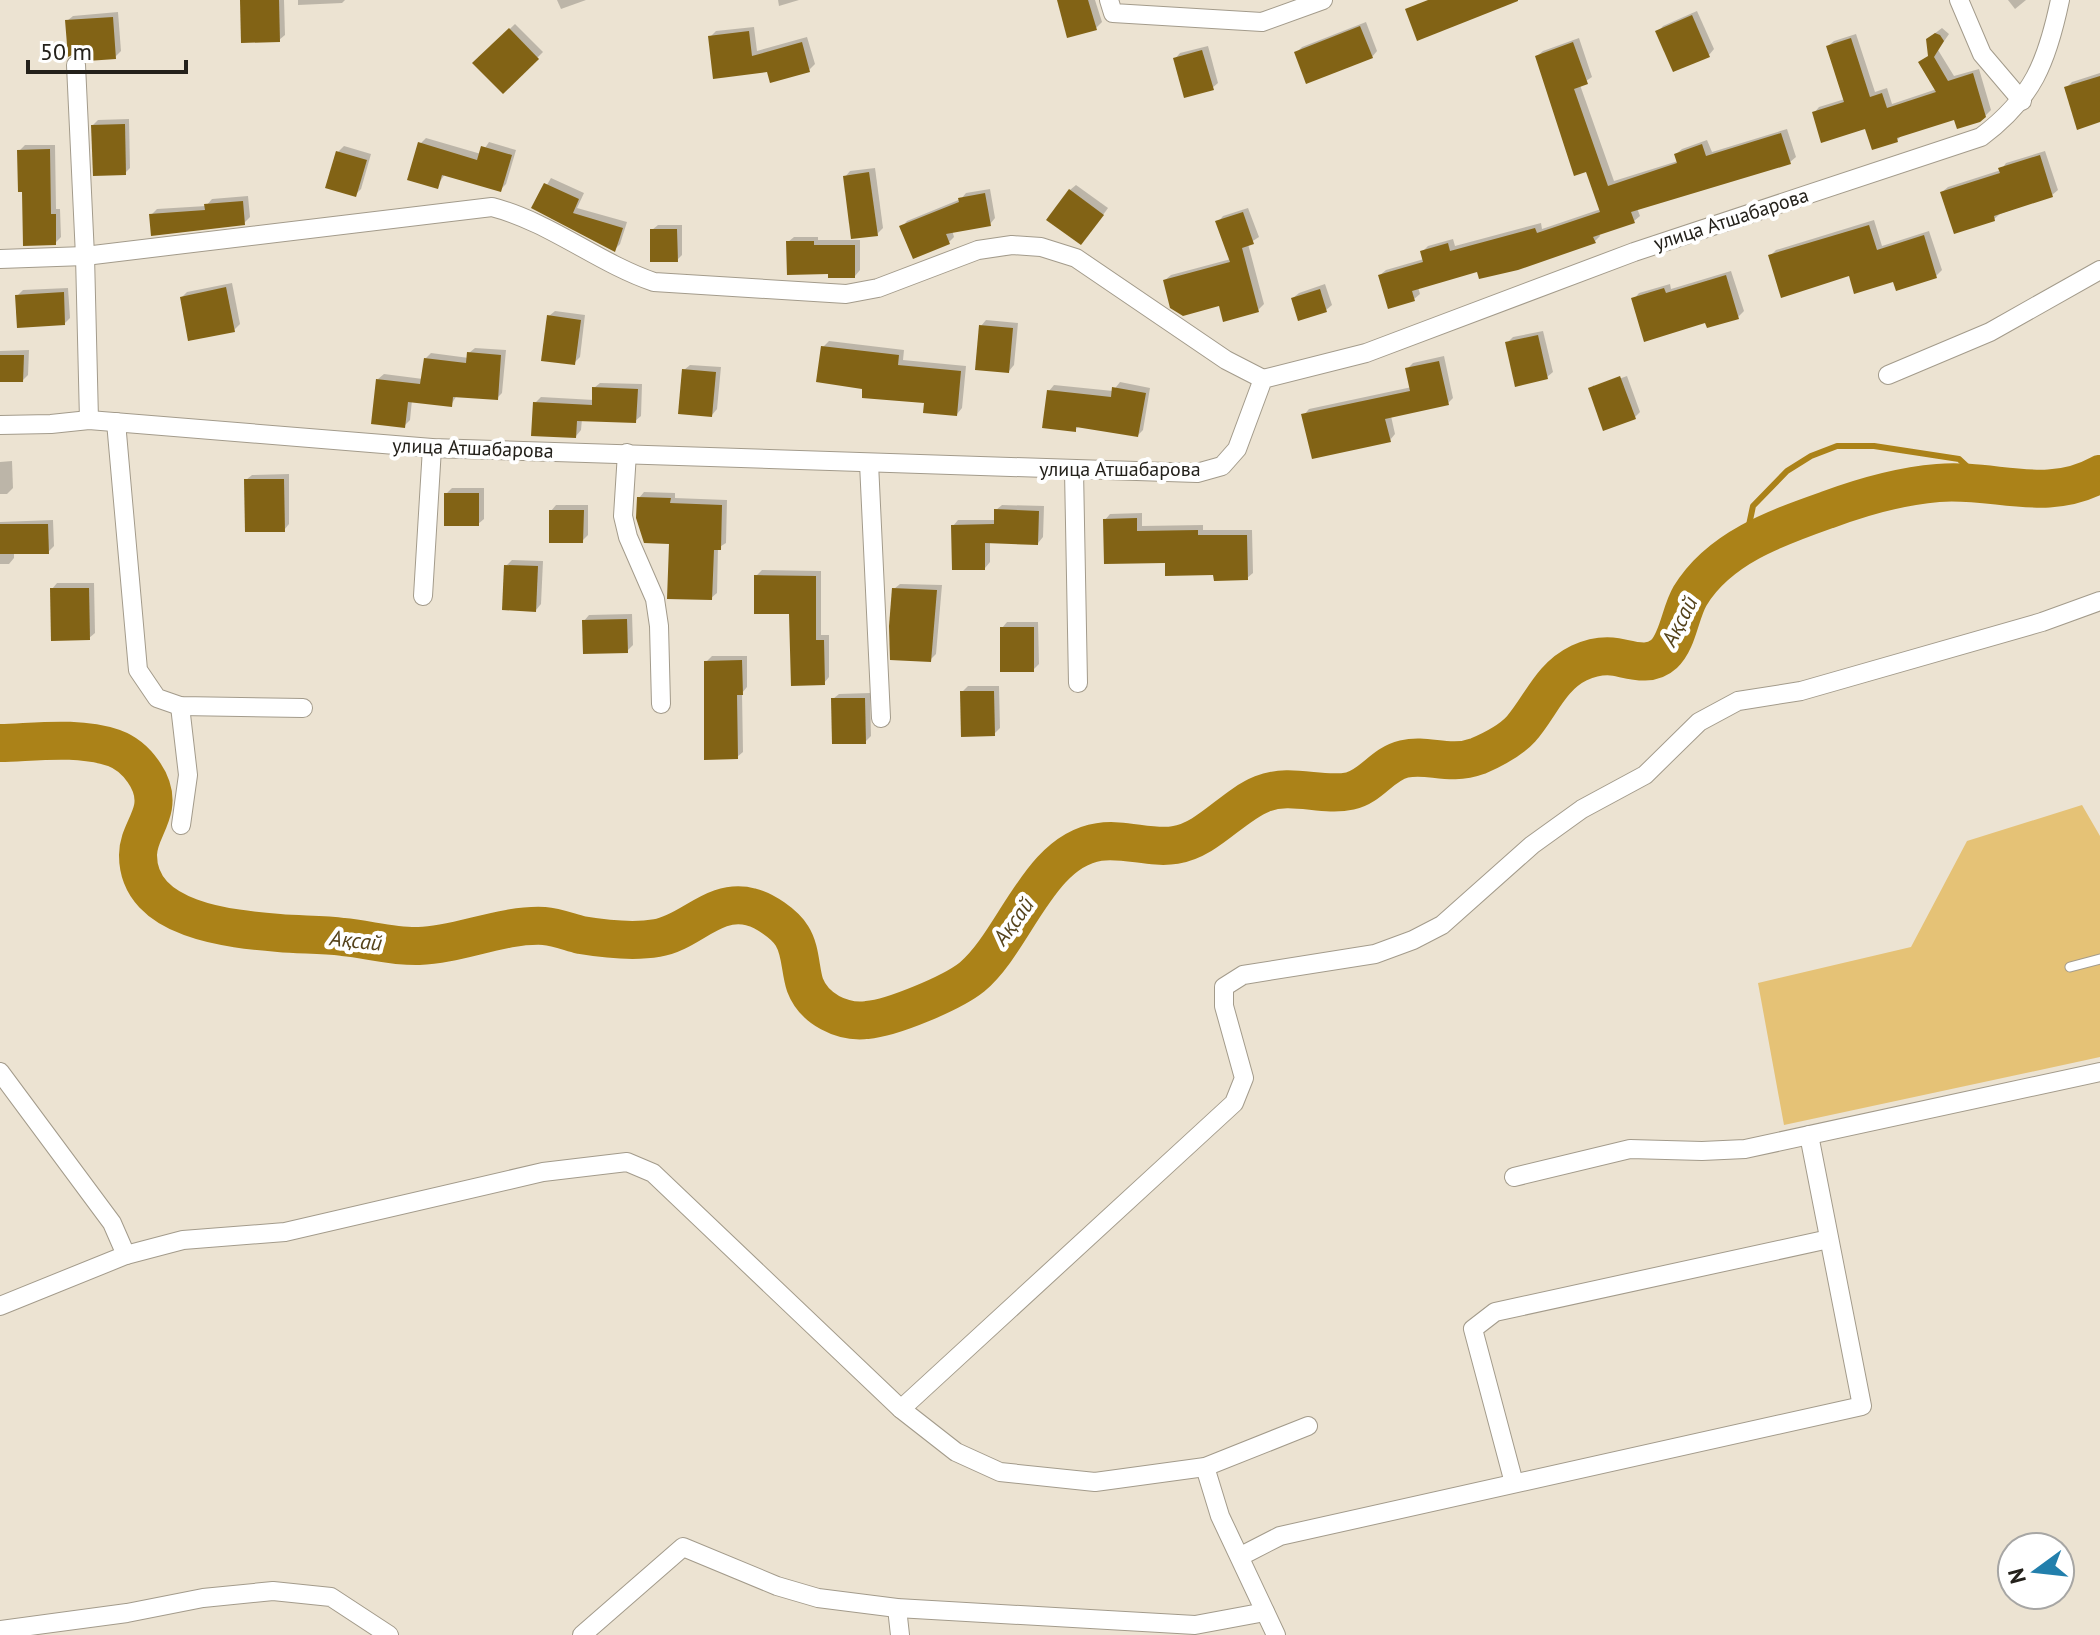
<svg xmlns="http://www.w3.org/2000/svg" width="2100" height="1635" font-family="'PT Sans',sans-serif">
  <style>
    .green { fill: #e5c276 }
    .shadow { fill: #0003 }
    .lines { fill: none; stroke-linecap: round; stroke-linejoin: round }
    .stream { stroke: #ab8218; stroke-width: 6 }
    .river { stroke: #ab8218; stroke-width: 38 }
    .building { fill: #826315 }
    .service-casing { stroke: #a39b8b; stroke-width: 11 }
    .minor-casing { stroke: #a39b8b; stroke-width: 20 }
    .service { stroke: #fff; stroke-width: 9 }
    .minor { stroke: #fff; stroke-width: 18 }
    .labels { text-anchor: middle; dominant-baseline: central; stroke-width: 8; stroke-linejoin: round; paint-order: stroke }
    .street-label { font-size: 20px; fill: #24211b; stroke: #fff }
    .water-label { font-size: 22px; font-style: italic; fill: #55431c; stroke: #fff }
  </style>
  <rect width="100%" height="100%" fill="#ece3d2"/>
  <path class="green" d="M2082,805L2100,836V1057L1784,1125L1758,983L1911,947L1967,841Z"/>
  <g class="shadow">
    <path d="M242,0H284L285,35L279,40Z"/>
    <path d="M298,0H345L342,3L298,5Z"/>
    <path d="M557,0H586L561,9Z"/>
    <path d="M778,0H799L779,6Z"/>
    <path d="M1059,0H1095L1102,22L1096,28Z"/>
    <path d="M2008,0H2026L2015,9Z"/>
    <path d="M1697,11L1714,49L1709,55L1658,32L1663,26Z"/>
    <path d="M118,12L121,51L115,57L67,21L73,16Z"/>
    <path d="M1366,22L1377,51L1372,57L1296,53L1302,47Z"/>
    <path d="M515,24L543,52L503,92L475,63Z"/>
    <path d="M754,27L757,51L807,37L815,64L809,70H769L710,37L716,31Z"/>
    <path d="M1942,28L1949,34L1938,50L1954,76L1979,69L1991,110L1985,116L1955,117L1902,135L1897,140L1867,126L1814,113L1819,107L1845,99L1828,46L1834,41L1856,34L1875,92L1887,88L1892,104L1937,89L1924,60L1937,52L1930,37Z"/>
    <path d="M1579,38L1592,77L1580,85L1614,181L1678,161L1676,154L1682,149L1707,140L1712,152L1787,129L1796,157L1790,162L1637,208L1640,216L1634,221L1599,233L1600,236L1594,242L1478,269L1418,287L1420,294L1414,299L1380,275L1386,270L1424,259L1422,252L1428,246L1453,239L1455,246L1541,223L1542,229L1601,209L1587,169L1537,56L1543,51Z"/>
    <path d="M1208,46L1218,83L1212,88L1175,59L1180,53Z"/>
    <path d="M2100,73V120L2066,88L2072,82Z"/>
    <path d="M129,119L130,168L125,173L93,125L98,120Z"/>
    <path d="M426,138L481,154L489,142L516,150L506,184L500,190L445,174L437,186L420,144Z"/>
    <path d="M25,145H55L56,209H60L61,237L55,243L24,190L19,151Z"/>
    <path d="M344,146L371,154L361,189L355,195L338,152Z"/>
    <path d="M2045,151L2058,190L2052,195L2000,214L1994,219L1942,192L1948,187L2001,170L2006,163Z"/>
    <path d="M875,168L883,228L877,234L845,177L850,171Z"/>
    <path d="M551,178L584,193L577,208L627,222L620,244L615,249L534,207Z"/>
    <path d="M1076,185L1108,208L1087,237L1070,190Z"/>
    <path d="M990,189L995,218L990,224L952,230L954,237L949,242L902,227L907,221L961,199L966,193Z"/>
    <path d="M248,196L250,217L244,223L151,215L157,209L206,206L212,199Z"/>
    <path d="M1248,208L1259,237L1248,244L1264,304L1258,310L1221,304L1165,280L1171,275L1231,259L1218,222L1223,216Z"/>
    <path d="M1874,220L1882,246L1929,231L1942,270L1936,276L1894,280L1850,273L1770,256L1776,250Z"/>
    <path d="M658,225H682V255L677,260L652,230Z"/>
    <path d="M794,237H818V240H860V270L855,276L830,272L788,242Z"/>
    <path d="M1731,271L1744,311L1738,317L1706,321L1634,299L1639,293L1670,284L1671,289Z"/>
    <path d="M232,283L240,324L234,330L182,297L187,292Z"/>
    <path d="M1325,284L1332,305L1326,310L1293,298L1299,293Z"/>
    <path d="M68,288L70,318L65,323L17,296L23,290Z"/>
    <path d="M555,311L585,315L580,357L574,363L549,316Z"/>
    <path d="M986,320L1018,323L1014,365L1009,371L981,326Z"/>
    <path d="M1543,331L1553,372L1547,377L1507,343L1513,337Z"/>
    <path d="M829,341L904,350L903,360L966,366L962,408L957,414L926,401L864,387L823,347Z"/>
    <path d="M475,348L506,350L502,393L497,398L457,395L451,405L412,400L410,420L404,426L378,379L384,374L423,379L425,359L431,353L469,358V353Z"/>
    <path d="M29,350L28,375L23,380H0V351Z"/>
    <path d="M1444,356L1453,398L1448,403L1391,416L1395,434L1390,440L1304,415L1309,409L1412,387L1407,369L1413,363Z"/>
    <path d="M690,365L721,367L717,409L712,415L684,370Z"/>
    <path d="M1627,376L1640,412L1635,417L1590,389L1594,385V388Z"/>
    <path d="M1120,382L1150,388L1143,430L1138,435L1079,426L1075,430L1049,391L1054,385L1113,391Z"/>
    <path d="M600,383L642,384L641,416L635,421L582,419L581,430L576,436L535,403L541,397L594,400V388Z"/>
    <path d="M12,461L13,488L7,494H0V462Z"/>
    <path d="M289,474V524L284,530L246,480L252,475Z"/>
    <path d="M452,488H484V519L478,524L446,494Z"/>
    <path d="M644,492L675,493V498L727,500L726,543L718,548L717,593L711,598L639,498Z"/>
    <path d="M556,505H588V535L582,541L551,511Z"/>
    <path d="M1002,505L1044,506L1043,537L1038,543L990,542V562L985,568L953,526L958,520H996V510Z"/>
    <path d="M1142,513V526L1203,525V530H1252L1253,573L1247,578L1167,561L1105,520L1110,514Z"/>
    <path d="M53,520L54,546L48,552H14V558L9,564H0V522Z"/>
    <path d="M512,560L543,561L541,604L536,610L506,566Z"/>
    <path d="M762,570L821,571V635H829V677L824,683L791,612L756,576Z"/>
    <path d="M57,583H94L95,633L89,638L52,589Z"/>
    <path d="M900,584L942,585L936,654L930,660L894,589Z"/>
    <path d="M632,614L633,645L627,651L584,621L589,615Z"/>
    <path d="M1007,622H1038L1039,664L1033,670L1002,628Z"/>
    <path d="M712,656H747V687L742,693L743,752L737,757L706,662Z"/>
    <path d="M968,686H999L1000,728L994,734L962,692Z"/>
    <path d="M870,693L871,736L865,742L833,699L839,694Z"/>
  </g>
  <g class="lines">
    <path class="stream" d="M1745,544L1753,506L1787,471L1811,456L1837,446H1874L1959,459L1987,485"/>
    <path class="river" d="M0,743C37,742 78,736 114,748C136,756 157,783 153,807C150,824 138,837 138,855C138,921 231,929 279,933C300,935 322,934 343,937C367,939 394,947 419,946C459,945 501,924 544,926C557,927 569,932 581,935C605,939 634,942 657,938C690,933 714,897 751,907C764,910 785,924 792,936C801,950 800,970 805,985C814,1009 842,1023 867,1020C892,1018 952,993 972,977C1015,941 1038,851 1099,842C1124,838 1151,849 1175,845C1208,840 1232,806 1262,794C1291,782 1321,797 1350,791C1372,786 1382,764 1404,759C1429,753 1448,767 1478,756C1492,750 1511,740 1521,729C1541,706 1550,677 1579,663C1590,658 1604,655 1616,657C1632,660 1650,667 1664,654C1678,641 1680,613 1690,596C1719,548 1776,528 1827,510C1862,497 1901,486 1938,483C1995,478 2046,504 2100,474"/>
  </g>
  <g class="building">
    <path d="M240,0H279L280,42L241,43Z"/>
    <path d="M1057,0H1088L1097,30L1067,38Z"/>
    <path d="M1428,0H1518V1L1417,41L1405,9Z"/>
    <path d="M1692,15L1710,57L1673,72L1655,31Z"/>
    <path d="M113,17L116,59L87,61L82,55L76,53L68,57L65,20Z"/>
    <path d="M1360,26L1373,58L1306,84L1294,52Z"/>
    <path d="M509,28L539,59L503,94L472,63Z"/>
    <path d="M749,31L752,56L802,42L810,72L770,83L767,72L713,79L708,36Z"/>
    <path d="M1935,33L1940,35L1944,41L1934,57L1948,81L1973,73L1986,117L1980,122L1957,129L1954,120L1897,138L1898,142L1872,150L1865,129L1821,143L1812,112L1844,102L1826,46L1851,38L1870,97L1882,93L1887,108L1936,92L1918,62L1928,56L1926,39Z"/>
    <path d="M1573,42L1588,84L1574,89L1608,186L1677,163L1674,154L1702,144L1706,156L1781,133L1791,164L1631,212L1635,223L1593,237L1596,243L1518,270L1479,279L1477,272L1412,291L1415,301L1388,309L1378,275L1423,262L1420,251L1448,243L1450,251L1535,228L1537,233L1600,212L1586,172L1574,176L1535,56Z"/>
    <path d="M1202,50L1214,90L1184,98L1173,58Z"/>
    <path d="M2100,76V122L2077,130L2064,87Z"/>
    <path d="M125,124L126,175L93,176L91,125Z"/>
    <path d="M418,142L477,160L481,146L512,155L501,192L442,175L438,189L407,180Z"/>
    <path d="M50,149L51,214H56V245L23,246L22,192H18L17,150Z"/>
    <path d="M336,151L367,160L356,197L325,188Z"/>
    <path d="M2040,155L2053,197L1994,216L1995,221L1954,234L1940,192L2000,173L1998,168Z"/>
    <path d="M869,172L878,236L851,239L843,176Z"/>
    <path d="M544,183L579,199L573,213L623,228L615,252L531,208Z"/>
    <path d="M1069,189L1104,215L1081,245L1046,220Z"/>
    <path d="M985,193L991,226L946,234L950,244L913,259L899,226L959,202L958,198Z"/>
    <path d="M243,201L245,225L151,236L149,214L205,210L204,204Z"/>
    <path d="M1243,212L1254,244L1242,248L1259,312L1223,322L1219,306L1183,316L1170,308L1163,280L1230,262L1215,221Z"/>
    <path d="M1869,225L1877,250L1924,235L1937,278L1896,291L1893,282L1854,294L1849,276L1781,298L1768,255Z"/>
    <path d="M650,229H677L678,262H650Z"/>
    <path d="M786,241H814V245H855V278H828V274L787,275Z"/>
    <path d="M1726,275L1739,319L1707,328L1705,323L1644,342L1631,298L1664,288L1666,293Z"/>
    <path d="M226,287L235,332L188,341L180,297Z"/>
    <path d="M1320,289L1327,312L1298,321L1291,298Z"/>
    <path d="M64,292L65,325L17,328L15,295Z"/>
    <path d="M547,315L581,320L575,365L541,361Z"/>
    <path d="M979,325L1013,328L1009,373L975,370Z"/>
    <path d="M1538,335L1548,379L1515,387L1505,342Z"/>
    <path d="M821,346L899,355L898,365L961,371L957,416L923,413L924,403L862,398V389L816,382Z"/>
    <path d="M467,352L501,355L498,400L453,397L452,407L408,402L405,428L371,424L376,379L420,384L424,358L466,363Z"/>
    <path d="M0,355H24L23,382H0Z"/>
    <path d="M1439,361L1449,405L1385,419L1391,442L1312,459L1301,414L1410,391L1405,368Z"/>
    <path d="M682,369L716,372L712,417L678,414Z"/>
    <path d="M1620,376L1636,419L1603,431L1588,388Z"/>
    <path d="M592,387L638,389L636,423L577,421L576,438L531,436L533,402L592,405Z"/>
    <path d="M1112,387L1146,393L1138,437L1076,427V432L1042,428L1047,390L1111,397Z"/>
    <path d="M244,479H284L285,532H245Z"/>
    <rect x="444" y="493" width="35" height="33"/>
    <path d="M637,497L671,498L670,503L722,505L721,550H714L712,600L667,599L669,544L644,543L636,518Z"/>
    <path d="M994,509L1039,511L1038,545L985,543V570H952L951,525L994,524Z"/>
    <path d="M549,510H584L583,543H549Z"/>
    <path d="M1137,518V531L1198,530V535H1247L1248,580L1214,581L1213,575L1165,576V563L1104,564L1103,519Z"/>
    <path d="M0,524H48L49,554H0Z"/>
    <path d="M504,565L538,566L536,612L502,610Z"/>
    <path d="M754,575L816,576V640H824L825,685L791,686L789,614H754Z"/>
    <path d="M50,588H89L90,640L51,641Z"/>
    <path d="M892,588L937,590L931,662L890,660L889,626Z"/>
    <path d="M627,619L628,653L583,654L582,620Z"/>
    <rect x="1000" y="627" width="34" height="45"/>
    <path d="M742,660L743,695H737L738,759L704,760V661Z"/>
    <path d="M960,691H994L995,736L961,737Z"/>
    <path d="M831,698H865L866,744H832Z"/>
  </g>
  <g class="lines">
    <defs>
      <path id="service" d="M2070,967L2100,959"/>
      <g id="minor">
        <path d="M1109,0L1113,13L1262,22L1323,0"/>
        <path d="M1959,0L1982,54L2022,101"/>
        <path d="M76,65L85,256L89,420"/>
        <path d="M0,259L85,256L492,207C550,222 598,263 654,282L846,294L878,288L978,250L1012,245L1041,247L1076,258L1226,360L1263,379"/>
        <path d="M1888,375L1990,332L2100,270"/>
        <path d="M116,422L138,670L157,698L180,706L303,708"/>
        <path d="M0,425L51,424L89,420L432,448L1197,473L1222,466L1237,449L1263,379L1366,353L1634,252L1981,137C2033,98 2047,62 2060,0"/>
        <path d="M627,453L623,516L628,537L655,599L659,626L661,704"/>
        <path d="M869,463L881,718"/>
        <path d="M1074,470L1078,683"/>
        <path d="M423,596L432,448"/>
        <path d="M180,706L188,775L181,825"/>
        <path d="M0,1072L112,1223L126,1255"/>
        <path d="M1514,1177L1630,1149L1702,1151L1745,1149L2100,1072"/>
        <path d="M0,1306L126,1255L183,1240L285,1232L543,1172L627,1162L653,1173L901,1409L956,1452L1000,1472L1095,1482L1205,1467L1308,1426"/>
        <path d="M901,1409L1234,1103L1244,1078L1224,1006V987L1243,975L1375,954L1413,940L1442,925L1532,845L1582,809L1645,775L1699,722L1738,701L1801,691L2042,622L2100,601"/>
        <path d="M1205,1467L1220,1516L1276,1635"/>
        <path d="M1514,1483L1473,1329L1495,1312L1829,1239"/>
        <path d="M1241,1556L1280,1536L1862,1406L1809,1135"/>
        <path d="M897,1608L900,1635"/>
        <path d="M0,1630L127,1613L203,1598L273,1591L331,1597L389,1635"/>
        <path d="M582,1635L683,1547L777,1586L818,1598L897,1608L1195,1625L1265,1612"/>
      </g>
    </defs>
    <use href="#service" class="service-casing"/>
    <use href="#minor" class="minor-casing"/>
    <use href="#service" class="service"/>
    <use href="#minor" class="minor"/>
  </g>
  <g class="labels">
    <g class="street-label">
      <text transform="translate(1731 219) rotate(-18)">улица Атшабарова</text>
      <text transform="translate(473 448) rotate(2)">улица Атшабарова</text>
      <text x="1120" y="469">улица Атшабарова</text>
    </g>
    <g class="water-label">
      <text transform="translate(1679 621) rotate(-63)">Ақсай</text>
      <text transform="translate(1013 921) rotate(-54)">Ақсай</text>
      <text transform="translate(356 940) rotate(6)">Ақсай</text>
    </g>
  </g>
  <g transform="translate(2036 1571) rotate(255)"><circle r="38" fill="#ffffff" stroke="#a7a6a4" stroke-width="2"/>
  <path d="M0-6L14 30L0 20L-14 30Z" fill="#227fac"/>
  <text y="-12" font-size="22" font-weight="bold" text-anchor="middle" fill="#24211b">N</text>
  </g>
  <path d="M28 60v12h158v-12" fill="none" stroke="#24211b" stroke-width="4"/>
  <text x="40" y="60" font-size="24" fill="#24211b" stroke="#ffffff" stroke-width="6" paint-order="stroke">50 m</text>
</svg>
